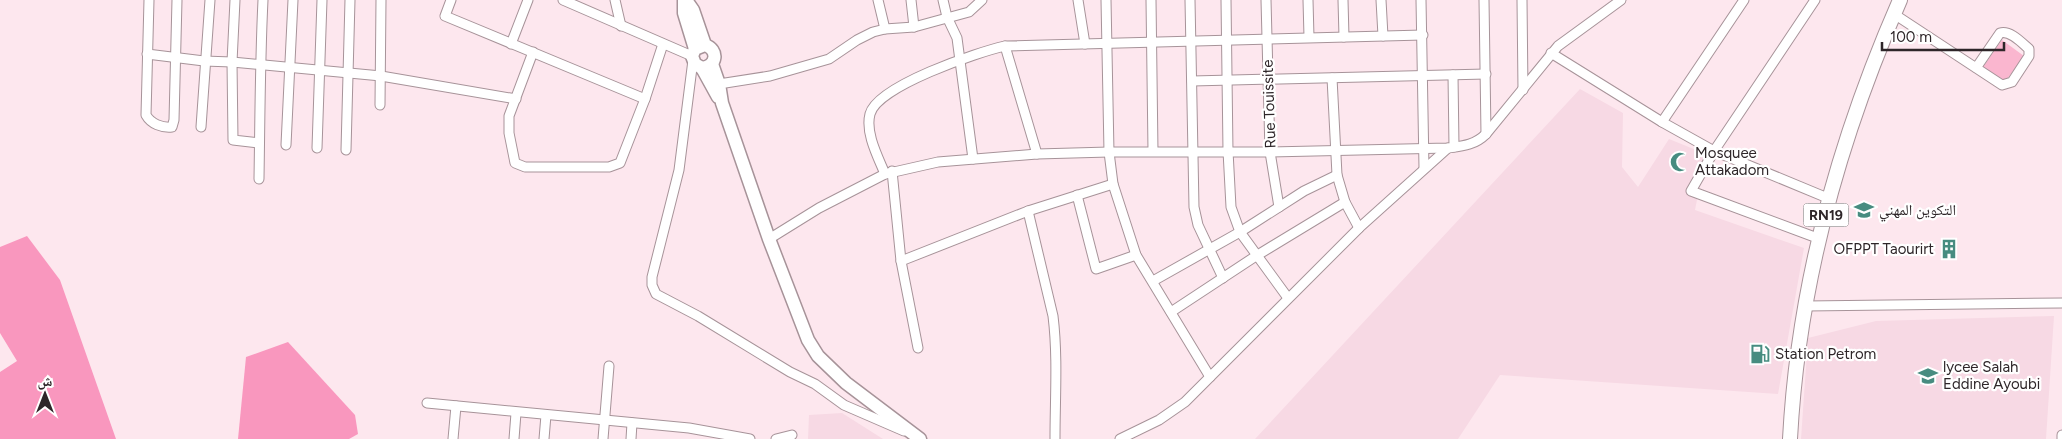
<svg xmlns="http://www.w3.org/2000/svg" width="2062" height="439" font-family="Figtree,'Noto Naskh Arabic',sans-serif">
  <style>
    .built { fill: #f7d9e4 }
    .green { fill: #fab6cf }
    .forest { fill: #f997be }
    .lines { fill: none; stroke-linecap: round; stroke-linejoin: round }
    .street-casing { stroke: #a79399; stroke-width: 11 }
    .secondary-casing { stroke: #a79399; stroke-width: 15 }
    .primary-casing { stroke: #a79399; stroke-width: 16 }
    .street { stroke: #fff; stroke-width: 9 }
    .secondary { stroke: #fff; stroke-width: 12 }
    .primary { stroke: #fff; stroke-width: 14 }
    .labels { text-anchor: middle; dominant-baseline: central; stroke-width: 4.5; stroke-linejoin: round; paint-order: stroke }
    .shield { fill: #fff; stroke: #6d6769; stroke-width: 1 }
    .shield-label { font-size: 14px; font-weight: bold; fill: #2e2629 }
    .street-label { font-size: 15px; fill: #2e2629; stroke: #fff }
    .poi-label { font-size: 15px; fill: #2e2629; stroke: #fff; text-anchor: start }
  </style>
  <rect width="100%" height="100%" fill="#fde7ee"/>
  <g class="built">
    <path d="M1580,89L1623,113L1622,167L1638,187L1669,139L1706,154L1695,210L1804,248L1778,394L1500,375L1458,439H1255Z"/>
    <path d="M2054,316L2046,439H1801L1808,338L1876,321Z"/>
    <path d="M842,413L883,439H808L809,415Z"/>
  </g>
  <path class="green" d="M2002,40L2024,56L2005,82L1983,67Z"/>
  <g class="forest">
    <path d="M27,236L60,280L116,439H0V372L17,361L0,333V247Z"/>
    <path d="M288,342L355,415L358,434L349,439H238L246,357Z"/>
  </g>
  <g class="lines">
    <defs>
      <g id="street">
        <path d="M149,0L146,115C151,124 162,128 172,127L174,120L177,0"/>
        <path d="M235,0L232,62L233,140L259,143"/>
        <path d="M451,0L445,16L645,99"/>
        <path d="M563,0L692,56"/>
        <path d="M615,0L621,26"/>
        <path d="M878,0L885,29"/>
        <path d="M911,0L914,27"/>
        <path d="M943,0L947,17L957,38L973,159"/>
        <path d="M1078,0L1085,44"/>
        <path d="M1106,0L1109,152L1113,184L1136,255L1210,377"/>
        <path d="M1151,0L1153,151"/>
        <path d="M1190,0L1194,207L1198,225L1223,278"/>
        <path d="M1226,0L1228,151L1231,207L1240,232L1288,298"/>
        <path d="M1266,0L1270,152L1279,207"/>
        <path d="M1308,0L1309,37"/>
        <path d="M1343,0L1344,37"/>
        <path d="M1381,0L1383,36"/>
        <path d="M1421,0L1424,168"/>
        <path d="M1484,0L1486,134"/>
        <path d="M1522,0L1523,90"/>
        <path d="M1815,0L1714,151L1691,191L1820,239"/>
        <path d="M1894,14L2002,85L2012,82L2029,56V49C2021,42 2010,30 2000,33L1976,68"/>
        <path d="M511,44L528,0"/>
        <path d="M1005,46L1037,154"/>
        <path d="M533,52L509,116V133L515,163L525,167H609L620,163L645,99L663,44"/>
        <path d="M1551,53L1662,122L1714,151L1830,199"/>
        <path d="M147,54L204,61L232,62L381,76L516,99"/>
        <path d="M693,60L679,170L652,277V285L656,294L698,316L790,372L815,384L844,405L904,431"/>
        <path d="M1453,75L1454,147"/>
        <path d="M1332,78L1337,175L1345,202L1359,228"/>
        <path d="M1192,81L1486,74"/>
        <path d="M719,84L770,76L829,59L857,40L873,32L885,29L914,27L969,12L982,0"/>
        <path d="M380,105L381,0"/>
        <path d="M1662,122L1744,0"/>
        <path d="M201,127L210,0"/>
        <path d="M286,145L293,0"/>
        <path d="M317,148L322,0"/>
        <path d="M346,150L350,0"/>
        <path d="M892,171L901,261L918,348"/>
        <path d="M885,174C878,157 865,133 870,114C877,86 978,52 1005,46L1423,35"/>
        <path d="M259,179C260,119 260,60 263,0"/>
        <path d="M1077,195L1096,269L1136,255"/>
        <path d="M1028,211L1053,316C1058,357 1055,398 1055,439"/>
        <path d="M769,239L819,208L885,174L938,162L1037,154L1109,152H1270L1448,148C1463,146 1475,145 1486,134L1558,46L1621,0"/>
        <path d="M901,261L1028,211L1113,184"/>
        <path d="M1153,281L1240,232L1304,191L1337,175"/>
        <path d="M1806,306L2062,303"/>
        <path d="M1171,312L1256,256L1345,202"/>
        <path d="M427,403L689,428L750,439"/>
        <path d="M453,439L456,406"/>
        <path d="M514,439L516,413"/>
        <path d="M544,439L546,415"/>
        <path d="M603,439L609,366"/>
        <path d="M631,439L632,423"/>
        <path d="M776,439L792,435"/>
        <path d="M1120,439L1159,420L1185,402L1359,228L1448,148"/>
        <path d="M2062,439V435"/>
      </g>
      <g id="secondary">
        <path d="M684,0V13L695,49"/>
        <path d="M686,0L693,10L705,45C719,50 717,66 702,68L695,64L692,56L695,49L705,45"/>
        <path d="M712,64L719,84L722,103L769,239L808,340L818,356L846,383L920,439"/>
        <path d="M702,68L718,97"/>
      </g>
      <path id="primary" d="M1790,439C1798,287 1839,139 1900,0"/>
    </defs>
    <use href="#street" class="street-casing"/>
    <use href="#secondary" class="secondary-casing"/>
    <use href="#primary" class="primary-casing"/>
    <use href="#street" class="street"/>
    <use href="#secondary" class="secondary"/>
    <use href="#primary" class="primary"/>
  </g>
  <defs>
    <symbol id="mosque-bare" viewBox="-9 -9 18 18"><path d="M3.5-4.9A6 6 0 1 0 3.5 4.9A5 5 0 1 1 3.5-4.9Z" fill="#478c80" stroke="#fff" stroke-width="2.5" paint-order="stroke"/></symbol>
    <symbol id="university-bare" viewBox="-9 -9 18 18"><path d="M0-5L7-2L0 1L-7-2ZM-4 1L0 2.5L4 1V4Q0 6-4 4Z" fill="#478c80" stroke="#fff" stroke-width="2.5" paint-order="stroke"/></symbol>
    <symbol id="building-bare" viewBox="-9 -9 18 18"><path d="M-4-6H4V6H1V3H-1V6H-4ZM-2.5-4.3h1.7v1.8h-1.7ZM.8-4.3h1.7v1.8H.8ZM-2.5-1h1.7V.8h-1.7ZM.8-1h1.7V.8H.8Z" fill="#478c80" stroke="#fff" stroke-width="2.5" paint-order="stroke"/></symbol>
    <symbol id="fuel-bare" viewBox="-9 -9 18 18"><path d="M-5.5-6h7V0h2V4h1.3V-2.5L3-4.5l.8-.8L6-3V5H2.5V1h-1V6h-7ZM-4.2-4.7v3.2H.2V-4.7Z" fill="#478c80" stroke="#fff" stroke-width="2.5" paint-order="stroke"/></symbol>
    <symbol id="school-bare" viewBox="-9 -9 18 18"><path d="M0-5L7-2L0 1L-7-2ZM-4 1L0 2.5L4 1V4Q0 6-4 4Z" fill="#478c80" stroke="#fff" stroke-width="2.5" paint-order="stroke"/></symbol>
  </defs>
  <g fill-rule="evenodd">
    <use href="#mosque-bare" x="1666" y="148" width="28" height="28"/>
    <use href="#university-bare" x="1850" y="196" width="28" height="28"/>
    <use href="#building-bare" x="1935" y="235" width="28" height="28"/>
    <use href="#fuel-bare" x="1746" y="340" width="28" height="28"/>
    <use href="#school-bare" x="1914" y="362" width="28" height="28"/>
  </g>
  <g class="labels">
    <rect class="shield" x="1803.5" y="203.5" width="45" height="23" rx="4"/>
    <g class="shield-label">
      <text x="1826" y="215">RN19</text>
    </g>
    <g class="street-label">
      <text transform="translate(1269 104) rotate(-92)">Rue Touissite</text>
    </g>
    <g class="poi-label">
      <text x="1695" y="153">Mosquee<tspan x="1695" dy="17">Attakadom</tspan></text>
      <text x="1879" y="210">التكوين المهني</text>
      <text x="1934" y="249" text-anchor="end">OFPPT Taourirt</text>
      <text x="1775" y="354">Station Petrom</text>
      <text x="1943" y="367">lycee Salah<tspan x="1943" dy="17">Eddine Ayoubi</tspan></text>
    </g>
  </g>
  <g transform="translate(45 394)" stroke="#ffffff" stroke-width="4" paint-order="stroke">
  <path d="M0-4L9 19L0 12L-9 19Z" fill="#2e2629"/>
  <text y="-8" font-size="14" font-weight="bold" text-anchor="middle" fill="#2e2629">ش</text>
  </g>
  <path d="M1882 42v8h122v-8" fill="none" stroke="#2e2629" stroke-width="2.5"/>
  <text x="1890" y="42" font-size="15" fill="#2e2629" stroke="#ffffff" stroke-width="4" paint-order="stroke">100 m</text>
</svg>
